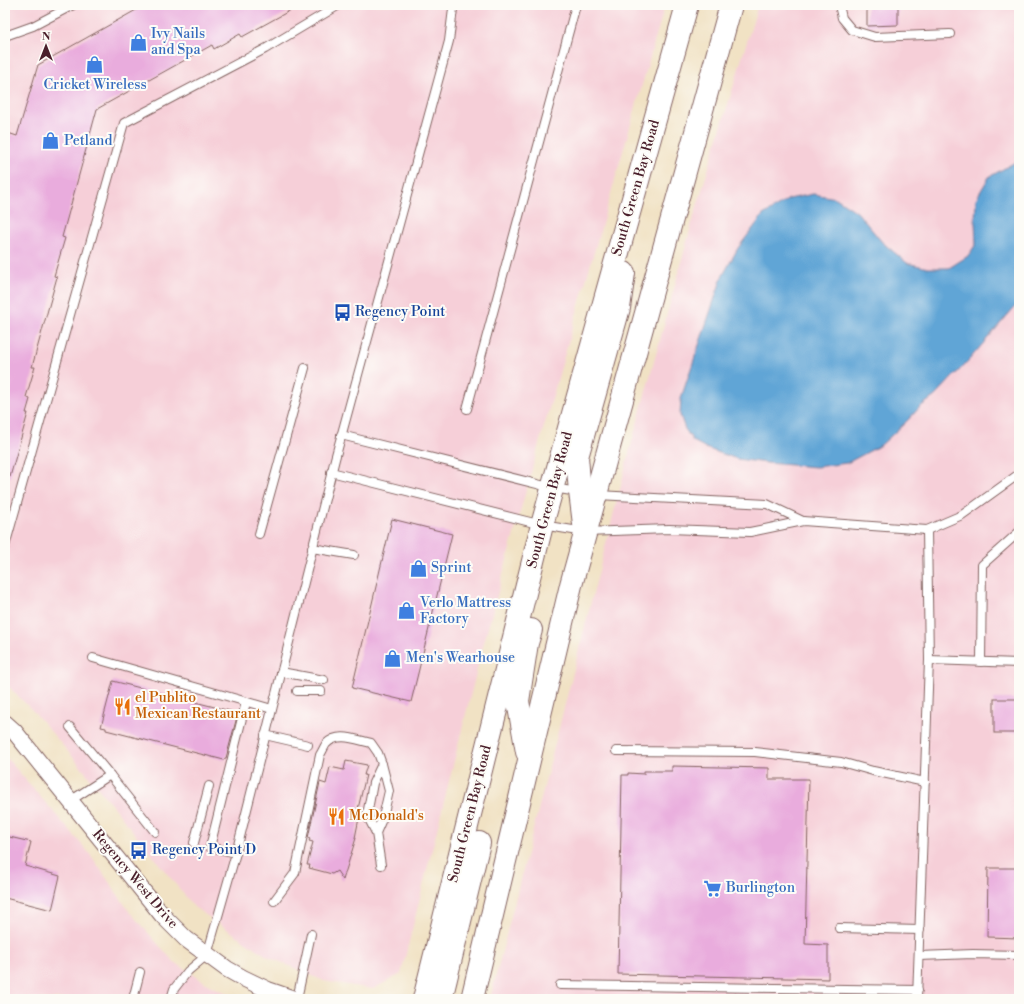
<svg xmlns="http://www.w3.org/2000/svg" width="1024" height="1004" font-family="'Libre Bodoni',serif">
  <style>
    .built { fill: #f6cfd8 }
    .water { fill: #61a5d6; stroke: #566280 }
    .building { fill: #e9acdd }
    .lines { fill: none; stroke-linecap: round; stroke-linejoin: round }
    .lane-casing { stroke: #846361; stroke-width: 10 }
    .street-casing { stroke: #846361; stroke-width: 18 }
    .primary-casing { stroke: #846361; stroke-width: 24 }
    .lane { stroke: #fff; stroke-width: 8 }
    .street { stroke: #fff; stroke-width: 16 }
    .primary { stroke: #fff; stroke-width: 22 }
    .labels { text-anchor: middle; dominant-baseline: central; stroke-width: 4; stroke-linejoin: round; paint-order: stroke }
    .shop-label { font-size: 14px; fill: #366cbe; stroke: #fdfcf7; text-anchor: start }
    .street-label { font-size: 14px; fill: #4a1f2b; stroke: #fdfcf7 }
    .transit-label { font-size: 14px; fill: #164399; stroke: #fdfcf7; text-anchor: start }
    .food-label { font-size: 14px; fill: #c56008; stroke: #fdfcf7; text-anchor: start }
  </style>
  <rect width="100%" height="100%" fill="#fdfcf7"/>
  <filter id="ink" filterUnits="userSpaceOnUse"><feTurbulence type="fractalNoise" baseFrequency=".025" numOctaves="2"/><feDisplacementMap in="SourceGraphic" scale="8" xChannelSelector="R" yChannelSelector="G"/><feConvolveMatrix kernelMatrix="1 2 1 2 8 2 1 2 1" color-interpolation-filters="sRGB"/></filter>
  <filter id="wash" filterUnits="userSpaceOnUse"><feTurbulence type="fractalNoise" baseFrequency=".012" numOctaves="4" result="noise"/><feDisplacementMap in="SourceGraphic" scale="16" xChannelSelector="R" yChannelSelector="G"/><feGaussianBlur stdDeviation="0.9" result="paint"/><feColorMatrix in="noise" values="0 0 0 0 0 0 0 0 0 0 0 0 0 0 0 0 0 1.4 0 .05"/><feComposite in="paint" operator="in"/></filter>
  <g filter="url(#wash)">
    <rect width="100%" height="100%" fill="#f1e2c4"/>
    <g class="built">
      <path d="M5,5H665L537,451L480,657L401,974L373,989L324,981L267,956L194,907L77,762L34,712L5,683Z"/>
      <path d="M758,5H1019V999H490L629,453L692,223Z"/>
      <path d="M5,756L90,854L129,911L173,961L209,985L240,999H5Z"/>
    </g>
    <path class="water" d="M1019,160V302L968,361L935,396L920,407L906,422L881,445L847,463L816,467L767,463L737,459L708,449L693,441L685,429L680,415L681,398L722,277L738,248L763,215L789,199L813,194L836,198L857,212L882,242L907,263L928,268H949L968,256L976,244L975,221L976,199L989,177Z"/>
    <g id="blocks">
      <g class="building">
        <path d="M145,5H300L242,37L240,34L214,49L212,45L97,109L62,237L65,238L54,276L57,277L32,367H35L26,397L30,399L26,413H28L10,477L5,476V132L17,136L38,65Z"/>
        <path d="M867,5H898V25L867,26Z"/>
        <path d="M392,519L452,534L411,702L352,688Z"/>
        <path d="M113,681L238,713L226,758H225L224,760L106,730V728L101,727Z"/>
        <rect x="994" y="699" width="25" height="34"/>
        <path d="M346,761L367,765L364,775H366L357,813H360L355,838H356L343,880L337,871L332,874L309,868L310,865H307L313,842L309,841L310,839L308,838L320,782L326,784L330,767L344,770Z"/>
        <path d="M672,766L769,768V779H809L805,944L828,945V979L618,974L622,775H628V773L644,774V771H672Z"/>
        <path d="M5,836L31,842L25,866L60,876L52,910L5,898Z"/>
        <path d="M988,868H1019V938L987,937Z"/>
      </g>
    </g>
  </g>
  <g filter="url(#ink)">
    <use href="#blocks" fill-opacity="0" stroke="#846361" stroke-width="1"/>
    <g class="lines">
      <defs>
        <g id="lane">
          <path d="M839,5L842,18L852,30L875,37L950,34"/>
          <path d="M5,36L33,26L73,5"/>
          <path d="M467,409L576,5"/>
          <path d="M341,435L553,488L578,492"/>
          <path d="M331,472L542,525L585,532L669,529L750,532L803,521L927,530L962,515L1019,474"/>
          <path d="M598,495L767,504L803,521"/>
          <path d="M259,534L305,368"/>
          <path d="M5,546L124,123L265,49L339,5"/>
          <path d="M312,548L354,555"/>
          <path d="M93,658L272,709"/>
          <path d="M929,660L1019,663"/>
          <path d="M981,662L982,565L1019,532"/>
          <path d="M281,672L324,680"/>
          <path d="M297,691H321"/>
          <path d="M265,735L308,745"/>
          <path d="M616,751L755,752L841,762L873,771L925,782"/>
          <path d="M110,775L155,832"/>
          <path d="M70,801L110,775L70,727"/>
          <path d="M376,833L383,817L389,791L382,764"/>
          <path d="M194,843L209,786"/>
          <path d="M236,853L210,847L246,702"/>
          <path d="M274,901L295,873L320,755C322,752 324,747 326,744C338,731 357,740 371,743L378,753L382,764L373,783L367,815L376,833L381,865"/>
          <path d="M839,928L920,930"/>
          <path d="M919,956L973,954L1019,955"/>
          <path d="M560,985L918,990"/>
          <path d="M133,999L140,972"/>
          <path d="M171,999L174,989L188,971L207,955L236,853L335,459L449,41L453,9L452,5"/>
          <path d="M297,999L311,934"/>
          <path d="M917,999L929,660L927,530"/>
        </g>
        <path id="street" d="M5,723L14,731L163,916L186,939L227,969L243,978L268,990L294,999"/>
        <g id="primary">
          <path d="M584,524L580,492L577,457L619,308L624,273"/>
          <path d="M527,752L518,701L527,643L531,630"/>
          <path d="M424,999L542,525L687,5"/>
          <path d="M441,999L479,843"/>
          <path d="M472,999L571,585L731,5"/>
        </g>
      </defs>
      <use href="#lane" class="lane-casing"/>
      <use href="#street" class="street-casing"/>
      <use href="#primary" class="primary-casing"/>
      <use href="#lane" class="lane"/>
      <use href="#street" class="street"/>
      <use href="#primary" class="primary"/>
    </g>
  </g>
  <defs>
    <symbol id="shop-bare" viewBox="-9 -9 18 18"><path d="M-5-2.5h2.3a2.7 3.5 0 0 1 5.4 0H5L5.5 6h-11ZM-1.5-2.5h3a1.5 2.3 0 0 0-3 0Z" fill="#3f7fe0" stroke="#fdfcf7" stroke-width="2.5" paint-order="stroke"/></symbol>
    <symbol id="bus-bare" viewBox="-9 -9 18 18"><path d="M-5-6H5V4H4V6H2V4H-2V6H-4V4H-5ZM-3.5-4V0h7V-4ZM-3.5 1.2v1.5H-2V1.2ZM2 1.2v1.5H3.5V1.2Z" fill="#1a4fb4" stroke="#fdfcf7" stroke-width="2.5" paint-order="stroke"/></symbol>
    <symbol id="restaurant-bare" viewBox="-9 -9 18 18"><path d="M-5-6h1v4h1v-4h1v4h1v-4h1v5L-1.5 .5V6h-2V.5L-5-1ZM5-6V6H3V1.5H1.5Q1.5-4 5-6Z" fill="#e8710a" stroke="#fdfcf7" stroke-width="2.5" paint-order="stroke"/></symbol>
    <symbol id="supermarket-bare" viewBox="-9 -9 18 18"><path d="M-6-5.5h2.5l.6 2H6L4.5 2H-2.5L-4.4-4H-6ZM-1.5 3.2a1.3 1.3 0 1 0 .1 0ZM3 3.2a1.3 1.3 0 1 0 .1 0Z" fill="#3f7fe0" stroke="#fdfcf7" stroke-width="2.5" paint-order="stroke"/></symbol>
  </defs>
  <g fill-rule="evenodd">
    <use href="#shop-bare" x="126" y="30" width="25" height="25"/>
    <use href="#shop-bare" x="82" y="52" width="25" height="25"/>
    <use href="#shop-bare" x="38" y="128" width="25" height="25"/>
    <use href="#bus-bare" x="330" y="300" width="25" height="25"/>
    <use href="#shop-bare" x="406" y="556" width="25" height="25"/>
    <use href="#shop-bare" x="394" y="598" width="25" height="25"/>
    <use href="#shop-bare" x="380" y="646" width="25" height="25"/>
    <use href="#restaurant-bare" x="110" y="694" width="25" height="25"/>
    <use href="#restaurant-bare" x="324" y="804" width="25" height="25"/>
    <use href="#bus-bare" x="126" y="838" width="25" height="25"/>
    <use href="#supermarket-bare" x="700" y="876" width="25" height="25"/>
  </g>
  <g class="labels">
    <g class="shop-label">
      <text x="151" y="34">Ivy Nails<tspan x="151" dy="16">and Spa</tspan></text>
      <text x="95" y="85" text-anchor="middle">Cricket Wireless</text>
      <text x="64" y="141">Petland</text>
      <text x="431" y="568">Sprint</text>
      <text x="420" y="603">Verlo Mattress<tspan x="420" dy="16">Factory</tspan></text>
      <text x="406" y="658">Men's Wearhouse</text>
      <text x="726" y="888">Burlington</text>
    </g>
    <g class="street-label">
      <text transform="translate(636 188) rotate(-74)">South Green Bay Road</text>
      <text transform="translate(550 500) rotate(-75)">South Green Bay Road</text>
      <text transform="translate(470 814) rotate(-76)">South Green Bay Road</text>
      <text transform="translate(135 879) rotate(50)">Regency West Drive</text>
    </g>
    <g class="transit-label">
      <text x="355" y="312">Regency Point</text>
      <text x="152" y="850">Regency Point D</text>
    </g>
    <g class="food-label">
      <text x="135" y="698">el Publito<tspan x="135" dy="16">Mexican Restaurant</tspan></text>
      <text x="349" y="816">McDonald's</text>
    </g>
  </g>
  <rect width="1024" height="1004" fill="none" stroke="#fdfcf7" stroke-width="20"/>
  <g transform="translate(46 46)" stroke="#fdfcf7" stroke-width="3" paint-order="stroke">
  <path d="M0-3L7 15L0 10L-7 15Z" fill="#4a1f2b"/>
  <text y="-6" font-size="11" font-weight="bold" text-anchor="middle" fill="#4a1f2b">N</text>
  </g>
</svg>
